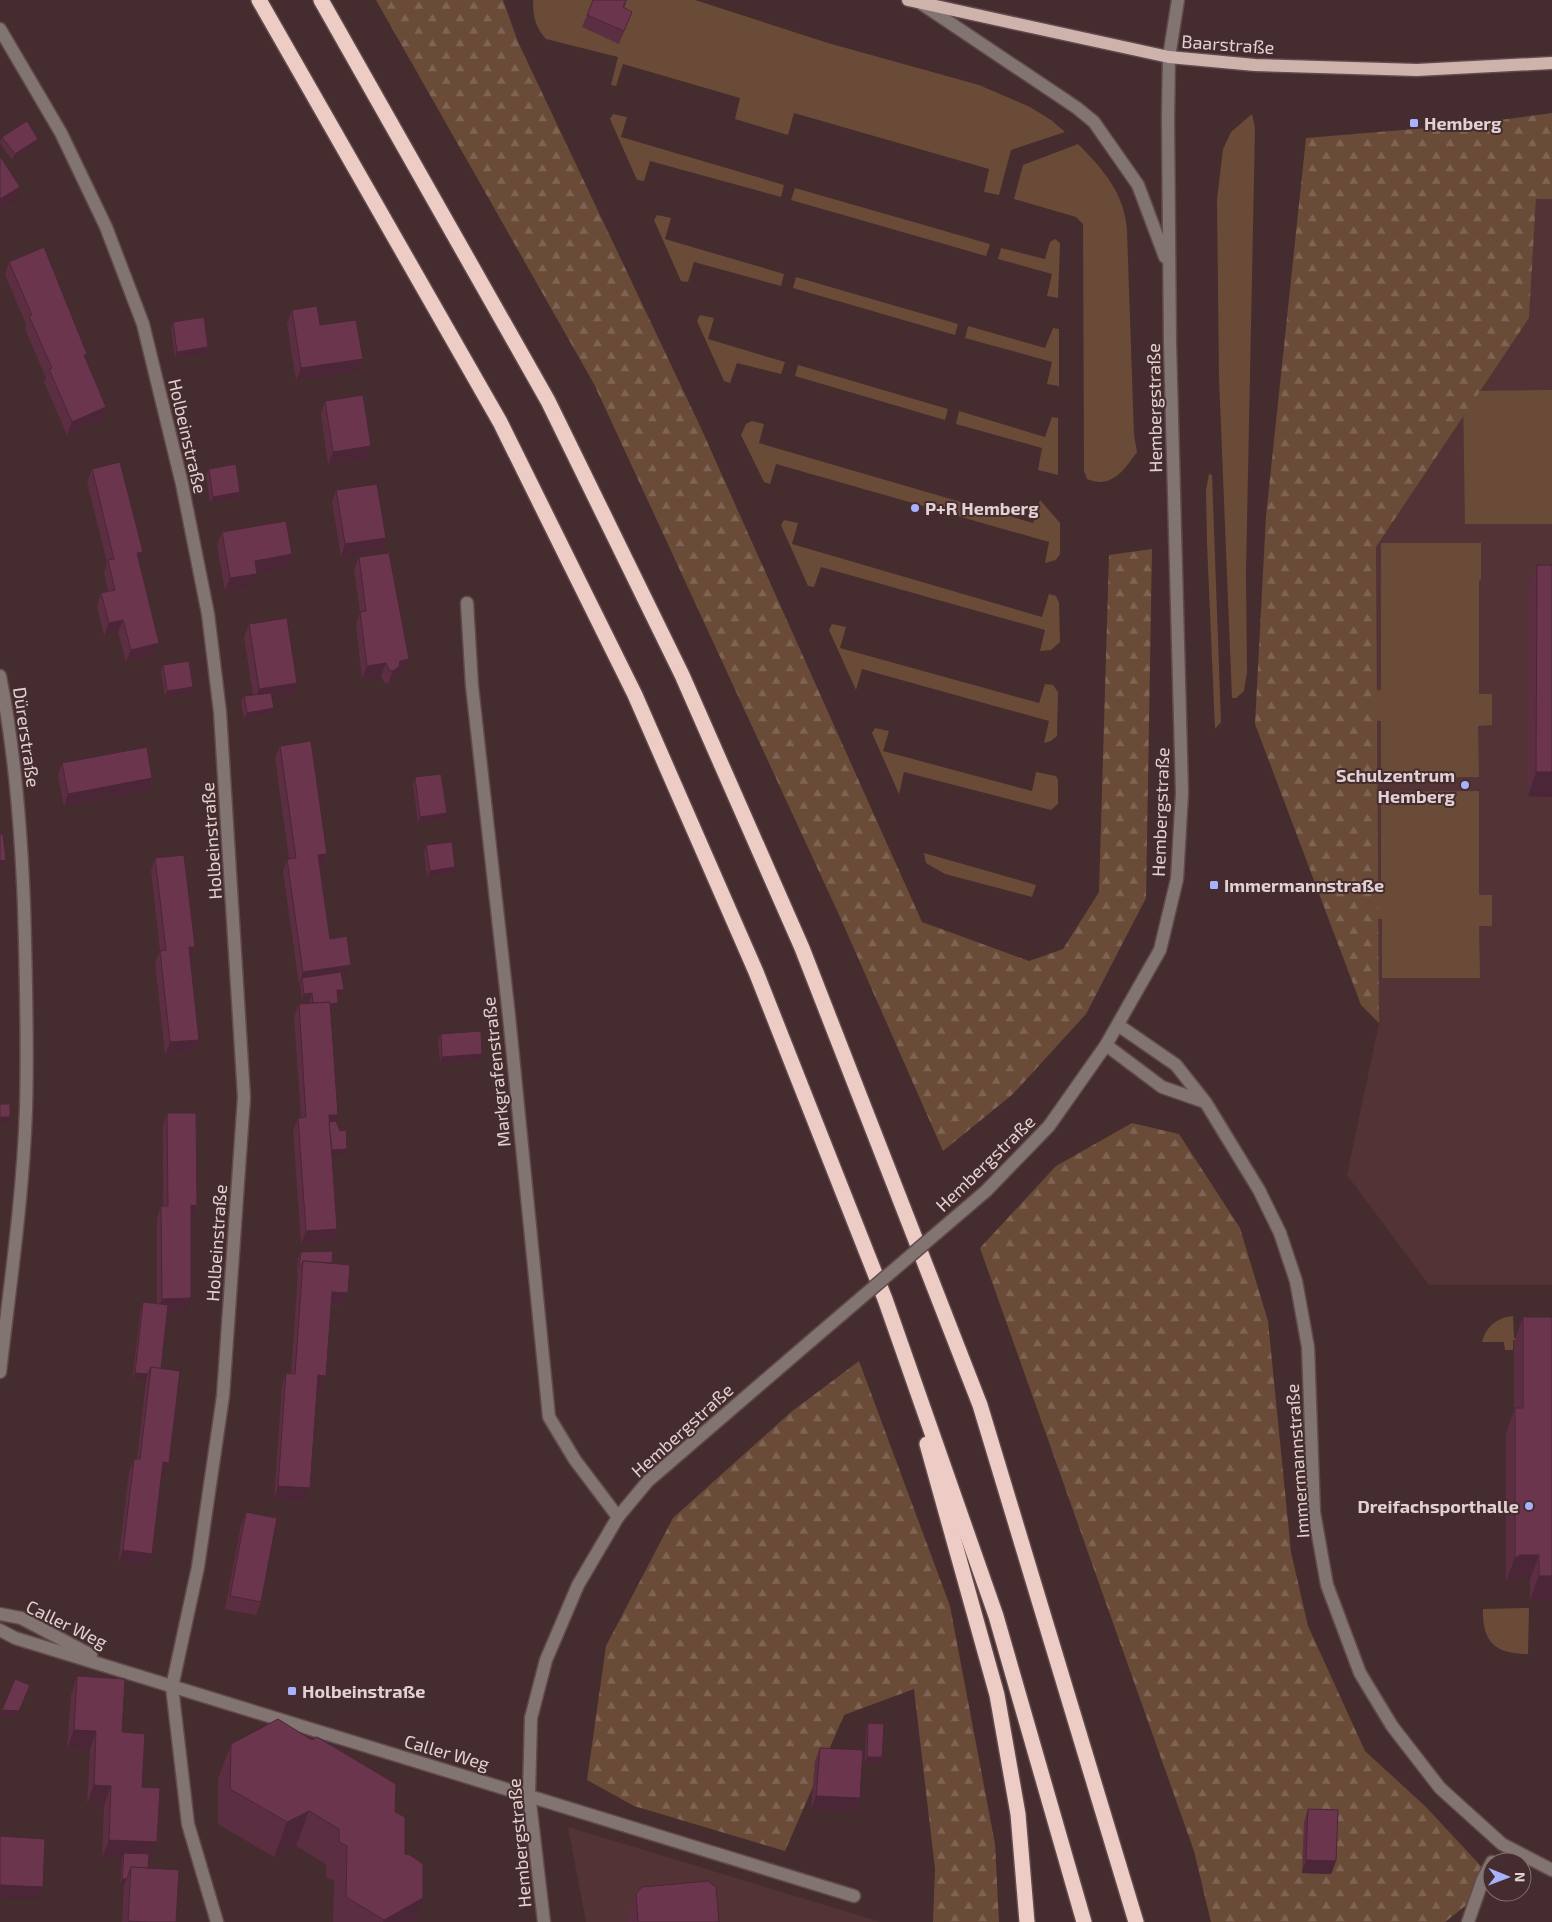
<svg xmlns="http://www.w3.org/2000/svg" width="1552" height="1922" font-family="'Exo 2',sans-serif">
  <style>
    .built { fill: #543336 }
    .green { fill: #6a4b38 }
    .forest { fill: url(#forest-firs) }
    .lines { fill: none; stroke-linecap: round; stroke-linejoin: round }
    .minor-casing { stroke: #614a4c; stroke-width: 15 }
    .major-casing { stroke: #614a4c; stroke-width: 15 }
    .highway-casing { stroke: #614a4c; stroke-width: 18 }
    .minor { stroke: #817471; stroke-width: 12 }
    .major { stroke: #ceb3ad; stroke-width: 12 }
    .highway { stroke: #ecccc5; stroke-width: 15 }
    .minor-bridge-casing { stroke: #614a4c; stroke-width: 15; stroke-linecap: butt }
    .minor-bridge { stroke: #817471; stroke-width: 12 }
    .wall { fill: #5c2e42 }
    .shaded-wall { fill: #4b2636 }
    .building { fill: #6b364d; stroke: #4b2636 }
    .poi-dot { fill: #a7b1fc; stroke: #452c2e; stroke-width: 2 }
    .labels { text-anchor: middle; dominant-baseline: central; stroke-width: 4; stroke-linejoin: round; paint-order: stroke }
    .street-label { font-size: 18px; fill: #e2d1d2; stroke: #452c2e }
    .poi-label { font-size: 18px; font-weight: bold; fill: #e2d1d2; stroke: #452c2e; text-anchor: start }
  </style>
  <defs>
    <pattern id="forest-firs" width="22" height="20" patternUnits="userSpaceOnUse" patternTransform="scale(1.25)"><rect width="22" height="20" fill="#6a4b38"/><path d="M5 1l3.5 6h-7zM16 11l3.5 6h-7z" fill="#7f6454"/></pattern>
  </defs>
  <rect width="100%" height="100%" fill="#452c2e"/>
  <g class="built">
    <path d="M1536,199H1552V1285H1429L1347,1175L1379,1023L1376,547L1529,318Z"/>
    <path d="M568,1827L881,1922H586Z"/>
  </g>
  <g class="green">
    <path d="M533,0H695L828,43L979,85L1030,107L1051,120L1065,132L1011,150L999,195L984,192L989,169L794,113L788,135L735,119L740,98L623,64L616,86L611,85L618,57L546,39C535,27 533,16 533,0Z"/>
    <path d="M613,114L627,117L621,137L784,185L781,197L650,161L644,181L637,180L610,119Z"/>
    <path d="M1252,114L1255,128L1246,572L1247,672L1244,691L1236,698H1232L1219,378L1217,199L1223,149L1231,132Z"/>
    <path d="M1078,144C1104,170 1125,194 1127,231L1134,435L1137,452C1125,469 1111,490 1087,479L1084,471L1083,224L1076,217L1014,199L1023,165Z"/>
    <path d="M795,188L990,244L986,256L791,200Z"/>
    <path d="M657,215L671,218L665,239L784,274L781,286L694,262L688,282L681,281L654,220Z"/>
    <path d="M1055,239L1060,243L1058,298L1047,296L1052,274L998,259L1001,248L1045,259L1050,242Z"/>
    <path d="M796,277L958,324L955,335L793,288Z"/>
    <path d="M700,315L714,318L708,339L785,362L781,374L737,363L730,383L724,381L697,321Z"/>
    <path d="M968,326L1045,348L1053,328L1059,329V386L1047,384L1052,362L965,338Z"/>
    <path d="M798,365L948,409L945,420L795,376Z"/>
    <path d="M1552,390V524H1465L1463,391Z"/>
    <path d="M959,411L1045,437L1052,417L1058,418V475L1038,470L1042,448L956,424Z"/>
    <path d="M752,421L764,424L759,443L1033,523L1040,500L1060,523V554L1056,560L1045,563L1049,542L776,464L770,484L764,482L741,435L746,424Z"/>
    <path d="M1209,474L1212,475L1221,722L1215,729L1207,543L1206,490Z"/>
    <path d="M784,520L798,523L792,544L1042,617L1049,594L1056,596L1059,603L1060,642L1051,650L1040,651L1045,630L821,567L814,587L808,586L781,525Z"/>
    <path d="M1381,543H1481V580H1479V694H1492V725L1478,726L1479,777L1381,778V721L1368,720V691L1381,690Z"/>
    <path d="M832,624L846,627L840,648L1039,703L1045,684L1053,685L1058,692L1057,736L1051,741L1044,743L1049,721L862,669L856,690L829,630Z"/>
    <path d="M875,728L889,731L883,751L1032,791L1036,772L1056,776L1058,780V804L1051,810L904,772L899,794L872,733Z"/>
    <path d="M1479,791V895H1492V926H1479L1480,978H1382V919H1368L1367,887L1381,886V792Z"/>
    <path d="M924,853L1036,885L1032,897L945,874L926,863Z"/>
    <path d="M1513,1316L1514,1338H1552V1340H1513V1350H1505L1504,1342H1482C1486,1326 1498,1317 1513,1316Z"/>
    <path d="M1529,1608L1528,1654C1495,1654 1482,1642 1483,1609Z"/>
  </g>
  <g class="forest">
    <path d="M376,0H503L518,42L700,426L922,922L1029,961L1063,949L1099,892L1109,555L1152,549L1146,898L1086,1014L1013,1094L943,1151L840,917L594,384Z"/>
    <path d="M1552,113V199H1536L1529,318L1376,547L1379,1023L1361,1005L1255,724L1266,516L1306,138L1463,125Z"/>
    <path d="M1132,1123L1179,1134L1240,1228L1268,1321L1291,1552L1308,1626L1365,1751L1426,1807L1492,1878V1885L1445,1922H1211L1194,1851L980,1248L1056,1166Z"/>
    <path d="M859,1361L950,1606L995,1844L999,1922H933L935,1869L914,1689L844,1715L785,1851L634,1806L587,1780L606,1646L673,1518L791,1412Z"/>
  </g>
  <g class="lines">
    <defs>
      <g id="minor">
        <path d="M922,4L1077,108L1094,122L1138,185L1165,257"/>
        <path d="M0,29L61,133L106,227L143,324L182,484L208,614L220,712L244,1097L223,1396L198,1567L172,1687L188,1824L217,1922"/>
        <path d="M467,603L472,686L509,1016L549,1417L575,1460L618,1517"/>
        <path d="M0,676C15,751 21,828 24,905C26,973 28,1041 26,1109C23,1197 10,1285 0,1372"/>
        <path d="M1118,1025L1176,1065L1206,1103L1259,1190L1280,1233L1296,1281L1308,1347L1314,1512L1327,1585L1360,1673L1392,1726L1440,1788L1502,1844L1552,1870"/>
        <path d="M1106,1045L1162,1087L1205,1102"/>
        <path d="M986,1191L1049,1126L1106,1045L1160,950L1177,879L1182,793L1170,344L1168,118L1169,57L1178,0"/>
        <path d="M0,1614L21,1618L91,1655"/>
        <path d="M0,1630L15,1638L854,1896"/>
        <path d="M544,1922L529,1794L531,1718L546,1660L578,1585L618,1517L648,1481L813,1339"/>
        <path d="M1468,1922L1483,1879L1492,1862"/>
      </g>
      <path id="major" d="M908,0L1169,57L1255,65L1417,70L1552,63"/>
      <g id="highway">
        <path d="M259,0L500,422L635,695L756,972L885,1299L996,1616L1084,1922"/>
        <path d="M321,0L548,401L682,675L802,948L980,1405L1136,1922"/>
        <path d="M927,1444L997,1695L1018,1814L1027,1922"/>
      </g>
    </defs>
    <use href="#minor" class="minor-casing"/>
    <use href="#major" class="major-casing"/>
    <use href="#highway" class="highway-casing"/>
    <use href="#minor" class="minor"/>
    <use href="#major" class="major"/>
    <use href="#highway" class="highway"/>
    <defs>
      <path id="minor-bridge" d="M813,1339L986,1191"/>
    </defs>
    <use href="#minor-bridge" class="minor-bridge-casing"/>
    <use href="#minor-bridge" class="minor-bridge"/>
  </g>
  <g class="wall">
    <path d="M627,0L624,8L627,24L619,44L582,27L587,15Z"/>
    <path d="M2,137L36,145L12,160L0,143Z"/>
    <path d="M9,262L85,358L102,420L67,435L44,382L46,378L25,329L26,324L5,275Z"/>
    <path d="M292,310L320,325L358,371L296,381L287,323Z"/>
    <path d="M173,322L208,347L206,354L175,358L171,329Z"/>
    <path d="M325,401L371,446L367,459L328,465L321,414Z"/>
    <path d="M92,469L143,552L139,562L159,643L154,655L126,662L118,632L104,636L97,606L101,593L108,591L104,573L107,563L87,482Z"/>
    <path d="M209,469L240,492L237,499L210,503L206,475Z"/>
    <path d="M336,490L386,538L381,550L341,557L332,502Z"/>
    <path d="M222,532L292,554L287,567L257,572L252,587L225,591L217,545Z"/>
    <path d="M359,557L409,659L404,672L397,673L394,680L388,684L384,683L381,676L362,679L356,625L360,612L354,570Z"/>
    <path d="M1537,565H1552V797L1528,796V590Z"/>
    <path d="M249,624L297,683L293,696L273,699L272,714L244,719L241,702L244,696L253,695L244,637Z"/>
    <path d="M163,665L191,693L165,697L161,672Z"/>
    <path d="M280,746L327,854L322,866L320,867L330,939L346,977L342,978L344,990L342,996H338V1003L336,1009L331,1010L336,1121L344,1155L332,1156L337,1229L332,1241L301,1244L293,1130L298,1118L301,1117L294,1017L299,1004L310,1003V999L302,1000L300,984L299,985L283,872L287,859H289L275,758Z"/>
    <path d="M62,763L152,778L148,790L64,807L58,776Z"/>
    <path d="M415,777L445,819L418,823L413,784Z"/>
    <path d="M426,845L455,867L453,874L427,877L424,852Z"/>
    <path d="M155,858L195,947L190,959L199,1040L194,1052L165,1055L155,963L160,951L151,871Z"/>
    <path d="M441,1034L480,1060L440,1063L438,1041Z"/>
    <path d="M167,1113L197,1206L192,1218H191L187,1311H167L161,1369L164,1476L161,1475L152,1554L147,1567L118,1563L129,1472L134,1459H137L146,1381L132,1380L141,1308L143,1302L157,1304V1219L161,1206H163V1126Z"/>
    <path d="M301,1252L332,1263L348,1293L344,1305H331L322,1389L317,1388L310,1488L305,1501L274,1499L282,1386L286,1373H291L298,1273H297L298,1258Z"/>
    <path d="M1523,1317H1552V1600H1530V1579H1511L1510,1582H1506V1433L1514,1411V1342Z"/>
    <path d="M246,1512L261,1602L256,1615L225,1609L241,1525Z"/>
    <path d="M77,1676L122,1732L142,1787L150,1861H148V1868L176,1922H122L124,1885H120L122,1859L102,1858L104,1805L87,1804L90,1750L67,1749L71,1695Z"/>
    <path d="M868,1723L880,1764L865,1763L866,1729Z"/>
    <path d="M231,1744L395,1812L405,1854L414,1922H333L334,1881L326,1877V1864L296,1846L274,1857L218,1824V1779Z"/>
    <path d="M820,1748L860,1798L856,1811L811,1809L815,1761Z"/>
    <path d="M1308,1809L1336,1861L1331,1874L1302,1873L1304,1822Z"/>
    <path d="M636,1894L719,1922H627V1919Z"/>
  </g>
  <g class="shaded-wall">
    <path d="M38,139L36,145L12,160L15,154Z"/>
    <path d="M20,187L16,200L0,209V199Z"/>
    <path d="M208,347L206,354L175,358L177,352Z"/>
    <path d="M363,359L358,371L296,381L301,368Z"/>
    <path d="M106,407L102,420L67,435L72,422Z"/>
    <path d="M371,446L367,459L328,465L333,452Z"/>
    <path d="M240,492L237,499L210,503L213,497Z"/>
    <path d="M386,538L381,550L341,557L345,544Z"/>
    <path d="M143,552L138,564L137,553Z"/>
    <path d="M292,554L287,567L250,574L255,561Z"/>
    <path d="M257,574L252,587L225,591L230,578Z"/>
    <path d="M123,620L118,632L104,636L109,623Z"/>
    <path d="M159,643L154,655L126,662L131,650Z"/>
    <path d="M409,659L404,672L397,673L394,680L388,684L393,671L400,661Z"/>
    <path d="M386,663L381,676L362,679L367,666Z"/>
    <path d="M297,683L293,696L254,702L259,689Z"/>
    <path d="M193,687L191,693L165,697L167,691Z"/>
    <path d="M274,708L272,714L244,719L247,713Z"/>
    <path d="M1536,772H1552V797L1528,796Z"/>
    <path d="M152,778L148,790L64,807L68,794Z"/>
    <path d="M447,813L445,819L418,823L420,817Z"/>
    <path d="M327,854L322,866L314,868L318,855Z"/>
    <path d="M6,860L3,867H0V861Z"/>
    <path d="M455,867L453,874L427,877L430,871Z"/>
    <path d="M189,947H195L190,959Z"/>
    <path d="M351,965L346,977L303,984L302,978L300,984L299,985L303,972Z"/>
    <path d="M337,990H344L342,996L335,997Z"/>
    <path d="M312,993L310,999L302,1000L304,994Z"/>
    <path d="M338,1003L336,1009L311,1012L313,1005Z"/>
    <path d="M199,1040L194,1052L165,1055L170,1042Z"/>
    <path d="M482,1054L480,1060L440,1063L442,1057Z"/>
    <path d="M329,1115H338L333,1128H327Z"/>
    <path d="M0,1117H10L7,1124H0Z"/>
    <path d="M347,1149L344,1155L326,1157L329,1150Z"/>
    <path d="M191,1205L197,1206L192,1218H186Z"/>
    <path d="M337,1229L332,1241L301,1244L306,1231Z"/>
    <path d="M332,1292L348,1293L344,1305L327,1304Z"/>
    <path d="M191,1298L187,1311H157L162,1299Z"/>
    <path d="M135,1373L148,1374L146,1381L132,1380Z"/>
    <path d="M318,1375L326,1376L322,1389L313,1388Z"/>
    <path d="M163,1462L169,1463L164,1476L158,1475Z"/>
    <path d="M278,1486L310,1488L305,1501L274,1499Z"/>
    <path d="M123,1550L152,1554L147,1567L118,1563Z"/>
    <path d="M1519,1555H1539L1530,1579H1511L1510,1582H1506L1515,1557Z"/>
    <path d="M1539,1576H1552V1600H1530Z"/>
    <path d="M27,1692L16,1718L0,1717L2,1710Z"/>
    <path d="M74,1730L96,1731L90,1750L67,1749Z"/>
    <path d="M867,1757H882L880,1764L865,1763Z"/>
    <path d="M94,1785L111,1786L104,1805L87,1804Z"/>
    <path d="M816,1796L860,1798L856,1811L811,1809Z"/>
    <path d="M309,1811L296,1846L274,1857L287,1822Z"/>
    <path d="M109,1840L157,1842L150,1861L124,1860V1853L122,1859L102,1858Z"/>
    <path d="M1306,1860L1336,1861L1331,1874L1302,1873Z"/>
    <path d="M122,1879H127L124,1885H120Z"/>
    <path d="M0,1885L43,1887L38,1899L0,1898Z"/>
    <path d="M423,1898L414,1922H383L384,1920Z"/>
  </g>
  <g class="building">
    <path d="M593,0H626L623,7L632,12L624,31L587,15Z"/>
    <path d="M27,121L38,139L15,154L2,137Z"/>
    <path d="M0,156L20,187L0,199Z"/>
    <path d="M44,247L87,354L84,355L106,407L72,422L49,369L52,368L29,316L32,315L9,262Z"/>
    <path d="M317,306L320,325L356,320L363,359L301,368L292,310Z"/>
    <path d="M204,317L208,347L177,352L173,322Z"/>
    <path d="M363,395L371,446L333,452L325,401Z"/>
    <path d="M120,462L143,552L137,553L159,643L131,650L123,620L109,623L101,593L115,590L108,560L114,559L92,469Z"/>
    <path d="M236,464L240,492L213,497L209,469Z"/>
    <path d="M377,484L386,538L345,544L336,490Z"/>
    <path d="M286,521L292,554L255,561L257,574L230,578L222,532Z"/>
    <path d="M389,553L409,659L400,661L399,667L393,671L389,670L386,663L367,666L360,612L366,611L359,557Z"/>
    <path d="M1537,565H1552V772H1536Z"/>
    <path d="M287,618L297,683L259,689L249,624Z"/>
    <path d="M189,661L193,687L167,691L163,665Z"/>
    <path d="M271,693L274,708L247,713L244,696Z"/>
    <path d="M311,741L327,854L318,855L330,939L347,936L351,965L303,972L287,859L296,858L280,746Z"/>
    <path d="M147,747L152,778L68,794L62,763Z"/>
    <path d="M441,774L447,813L420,817L415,777Z"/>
    <path d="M0,834H3L6,860L0,861Z"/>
    <path d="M452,842L455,867L430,871L426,845Z"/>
    <path d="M184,855L195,947H189L199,1040L170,1042L160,951L166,950L155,858Z"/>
    <path d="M341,972L344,990H337L338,1003L330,1004V1002L313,1003L312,993L304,994L302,978Z"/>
    <path d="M330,1002L338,1115H329L337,1229L306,1231L298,1118L306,1117L299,1004Z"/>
    <path d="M481,1031L482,1054L442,1057L441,1034Z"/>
    <rect x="0" y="1104" width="10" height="13"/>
    <path d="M167,1113H196L197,1206L191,1205V1298L162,1299L161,1206H168Z"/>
    <path d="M336,1121L340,1131L346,1130L347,1149L332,1150L329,1122Z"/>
    <path d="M333,1251L332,1263L303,1261L300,1267H299L301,1252Z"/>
    <path d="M303,1261L350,1265L348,1293L332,1292L326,1376L318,1375L310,1488L278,1486L286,1373L295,1374Z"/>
    <path d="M143,1302L168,1305L161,1369L151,1367L148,1374L135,1373Z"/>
    <path d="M1523,1317H1552V1576H1539V1555H1519V1557H1515V1408H1523Z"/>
    <path d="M151,1367L180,1371L169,1463L163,1462L152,1554L123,1550L134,1459H140Z"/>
    <path d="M246,1512L277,1518L261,1602L230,1596Z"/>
    <path d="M77,1676L125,1679L122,1732L145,1734L142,1787L160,1788L157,1842L109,1840L111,1786L94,1785L96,1731L74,1730Z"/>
    <path d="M15,1679L30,1685L19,1711L2,1710Z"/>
    <path d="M278,1719L312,1740L317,1737L396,1784L395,1812L405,1817V1854L410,1855L423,1864V1898L384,1920L346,1897L347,1846L339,1842V1829L309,1811L287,1822L230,1789L231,1744Z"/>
    <path d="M868,1723L884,1724L882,1757H867Z"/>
    <path d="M820,1748L863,1750L860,1798L816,1796Z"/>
    <path d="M1308,1809L1338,1810L1336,1861L1306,1860Z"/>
    <path d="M0,1836L45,1839L43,1887L0,1885Z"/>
    <path d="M124,1853L149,1854L148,1868L131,1867L127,1879H122Z"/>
    <path d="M131,1867L179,1870L176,1922H146L128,1921Z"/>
    <path d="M708,1881L716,1887L719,1922H638L636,1894L642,1887Z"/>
  </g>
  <g class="poi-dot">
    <rect x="1409" y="118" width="10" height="10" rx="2.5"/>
    <circle cx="915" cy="508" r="5"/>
    <circle cx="1465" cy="785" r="5"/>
    <rect x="1209" y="880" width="10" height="10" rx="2.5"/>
    <circle cx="1529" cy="1506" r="5"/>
    <rect x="287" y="1686" width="10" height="10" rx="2.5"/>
  </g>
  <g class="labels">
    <g class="street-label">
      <text transform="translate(1228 44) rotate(4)">Baarstraße</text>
      <text transform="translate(1154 408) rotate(-91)">Hembergstraße</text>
      <text transform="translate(188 436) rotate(77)">Holbeinstraße</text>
      <text transform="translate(27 737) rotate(82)">Dürerstraße</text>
      <text transform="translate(1160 812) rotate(-88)">Hembergstraße</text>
      <text transform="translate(211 841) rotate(-94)">Holbeinstraße</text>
      <text transform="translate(496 1072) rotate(-96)">Markgrafenstraße</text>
      <text transform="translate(985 1163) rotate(-44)">Hembergstraße</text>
      <text transform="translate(216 1243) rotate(-86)">Holbeinstraße</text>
      <text transform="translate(682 1430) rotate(-42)">Hembergstraße</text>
      <text transform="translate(1297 1461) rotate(-94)">Immermannstraße</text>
      <text transform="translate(67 1624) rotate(26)">Caller Weg</text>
      <text transform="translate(447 1752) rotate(16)">Caller Weg</text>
      <text transform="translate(519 1843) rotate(-95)">Hembergstraße</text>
    </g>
    <g class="poi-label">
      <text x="1424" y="123">Hemberg</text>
      <text x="925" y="508">P+R Hemberg</text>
      <text x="1455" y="775" text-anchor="end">Schulzentrum<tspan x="1455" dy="21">Hemberg</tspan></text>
      <text x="1224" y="885">Immermannstraße</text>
      <text x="1519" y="1506" text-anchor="end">Dreifachsporthalle</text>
      <text x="302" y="1691">Holbeinstraße</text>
    </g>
  </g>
  <g transform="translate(1507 1877) rotate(91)"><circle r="24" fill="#452c2e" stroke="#846e70"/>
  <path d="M0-4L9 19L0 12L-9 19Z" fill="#a7b1fc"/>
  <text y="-8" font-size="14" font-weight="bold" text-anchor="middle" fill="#e2d1d2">N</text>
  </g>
</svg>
